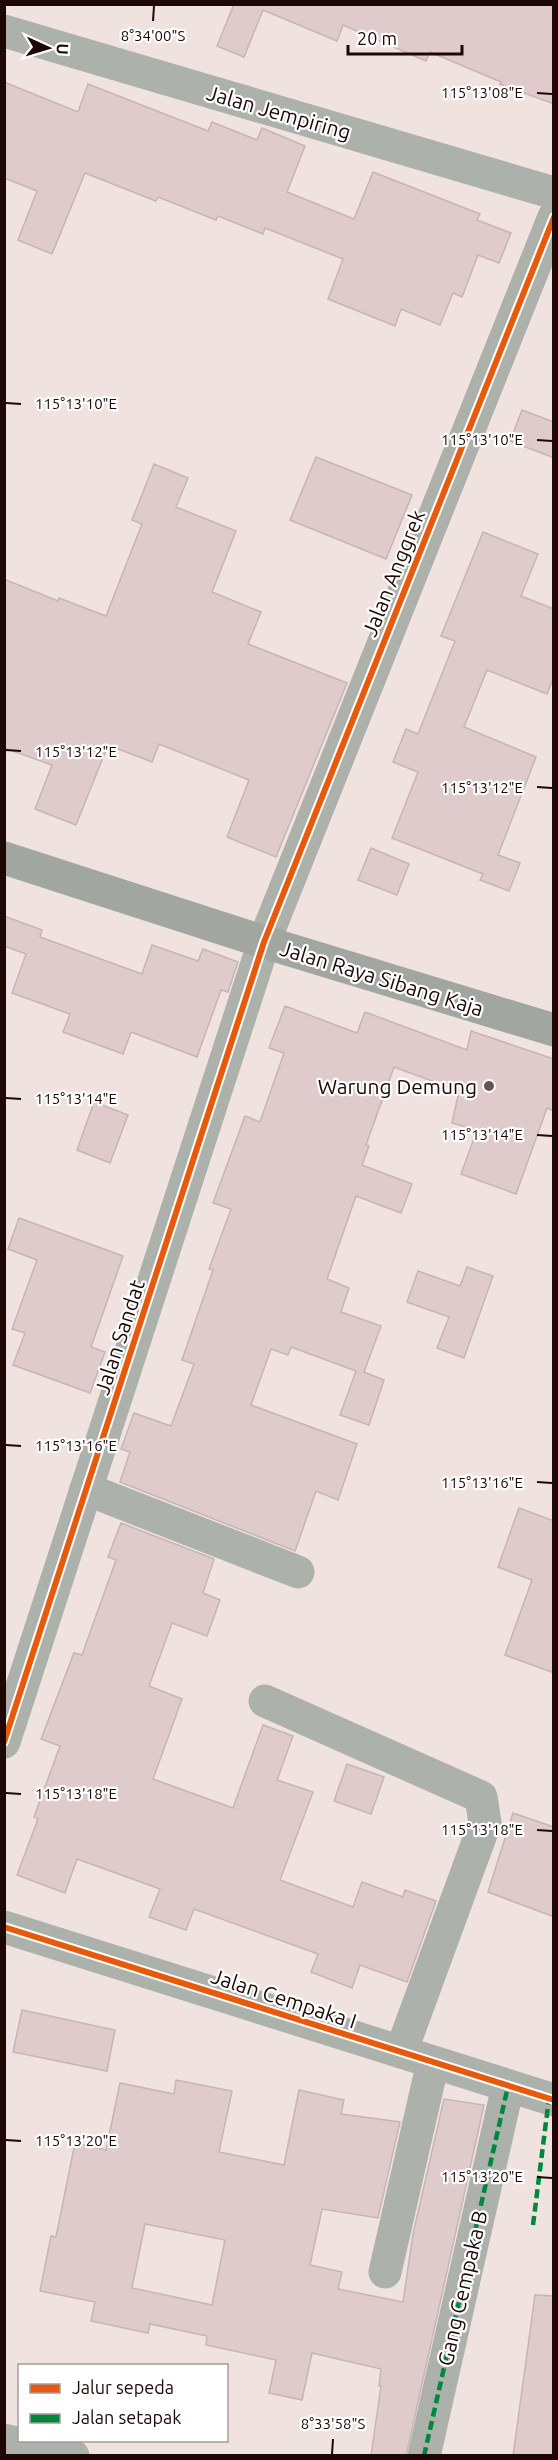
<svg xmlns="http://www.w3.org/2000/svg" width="558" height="2460" font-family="Ubuntu,sans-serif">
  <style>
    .building { fill: #e0cbcc; stroke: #c7b4b5; stroke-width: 1.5; fill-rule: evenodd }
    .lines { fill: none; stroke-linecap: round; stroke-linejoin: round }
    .minor { stroke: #acb1ab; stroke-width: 33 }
    .secondary { stroke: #a1a6a0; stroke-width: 33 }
    .quiet { stroke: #00873e; stroke-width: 4.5; stroke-dasharray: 9 4.5; stroke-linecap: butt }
    .cycleway-casing { stroke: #fff; stroke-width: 10 }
    .cycleway { stroke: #e8590c; stroke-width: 6 }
    .ticks { fill: none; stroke: #1d0805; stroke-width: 2 }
    .poi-dot { fill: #675451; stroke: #fff; stroke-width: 2 }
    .labels { text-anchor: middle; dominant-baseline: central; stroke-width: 4.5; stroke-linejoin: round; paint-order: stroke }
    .street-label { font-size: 21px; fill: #1d0805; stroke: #fff }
    .poi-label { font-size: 21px; fill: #1d0805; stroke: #fff; text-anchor: end }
    .ticks-label { font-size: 15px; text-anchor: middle; fill: #1d0805; stroke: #fff; stroke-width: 4.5; stroke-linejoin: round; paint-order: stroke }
  </style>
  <rect width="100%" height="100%" fill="#f0e2df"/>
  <g class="building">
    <path d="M234,4H554V104L500,84L501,82L430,52L426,61L343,25L337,41L263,10L244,57L217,46Z"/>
    <path d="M4,82L78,112L88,84L208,131L212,122L257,140L262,128L305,146L287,192L354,219L373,172L480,214L477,220L511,233L499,263L478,255L462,297L453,293L440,325L401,309L395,326L328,299L343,259L265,228L263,234L218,216L216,220L158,197L156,201L85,173L52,254L18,240L37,191L4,178Z"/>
    <path d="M522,410L554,422V458L510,441Z"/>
    <path d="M316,457L412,495L386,559L290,520Z"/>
    <path d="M154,464L188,478L176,507L236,531L212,592L261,612L248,644L347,683L276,857L227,837L249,780L159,744L152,762L108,745L76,825L35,809L52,765L4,748V579L58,601L59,598L106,616L142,524L132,520Z"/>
    <path d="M483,532L538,554L521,596L554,609V676L547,694L487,670L464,727L536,757L498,855L520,863L509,891L480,880L483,874L392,838L418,772L393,762L406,729L418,734L455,641L441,636Z"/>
    <path d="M371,848L409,864L397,895L358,880Z"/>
    <path d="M4,916L42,930L40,937L142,974L152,945L198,961L203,949L238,962L228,992L221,990L197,1057L131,1032L123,1054L63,1032L70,1014L12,993L26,954L4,946Z"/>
    <path d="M285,1006L357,1033L365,1012L467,1050L471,1031L554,1059V1111L547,1108L516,1194L461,1174L477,1130L452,1123L459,1091L394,1067L366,1145L369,1146L362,1165L412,1184L401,1213L356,1196L327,1279L349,1288L341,1312L381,1326L364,1372L384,1380L369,1425L340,1415L356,1371L291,1347L288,1355L271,1349L251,1405L357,1444L338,1500L316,1491L295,1551L120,1482L130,1452L121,1449L134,1413L171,1426L194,1364L182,1360L213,1270L209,1269L231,1209L213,1203L245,1116L260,1122L284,1053L269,1048Z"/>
    <path d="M94,1102L128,1115L110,1163L77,1150Z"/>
    <path d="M19,1218L123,1256L91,1347L105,1352L90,1393L13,1365L25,1333L12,1329L37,1260L8,1249Z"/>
    <path d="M467,1267L493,1276L464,1358L437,1348L449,1317L407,1302L418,1271L460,1286Z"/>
    <path d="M519,1508L554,1521V1673L505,1655L532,1580L498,1567Z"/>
    <path d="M121,1523L214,1559L203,1593L220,1600L207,1636L172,1623L149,1686L182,1699L153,1779L233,1808L263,1725L293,1736L277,1780L313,1792L280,1880L353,1907L362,1882L403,1897L405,1890L436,1901L407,1982L360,1965L352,1988L311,1972L318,1954L194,1909L186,1930L149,1917L160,1889L77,1859L65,1893L17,1875L38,1819L34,1817L60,1746L41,1739L74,1653L82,1655L116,1560L108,1557Z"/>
    <path d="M347,1764L384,1777L371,1814L334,1801Z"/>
    <path d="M513,1813L554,1827V1917L488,1892Z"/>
    <path d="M22,2010L115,2030L107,2071L13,2052Z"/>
    <path d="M176,2080L232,2091L219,2152L284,2165L299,2090L344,2100L341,2114L400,2122L378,2218L322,2209L310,2265L342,2272L338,2289L403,2302L413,2234L444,2099L484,2105L406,2456H371L381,2386H379L381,2369L312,2353L302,2400L269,2393L276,2360L206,2345L207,2336L150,2324L148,2333L91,2321L95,2302L40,2291L51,2236L56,2237L75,2143L106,2150L120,2083L174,2094ZM145,2224L225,2240L212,2305L132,2288Z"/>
    <path d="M535,2295L554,2296V2456H513Z"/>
  </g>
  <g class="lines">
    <g class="minor">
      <path d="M4,31L554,193"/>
      <path d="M86,1489L298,1572"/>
      <path d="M265,1701L481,1797L485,1823L401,2052"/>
      <path d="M4,1742L264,942L554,217"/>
      <path d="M4,1927L554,2100"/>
      <path d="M385,2272L433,2062"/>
      <path d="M4,2440L73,2456"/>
      <path d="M424,2456L508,2086"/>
    </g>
    <path class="secondary" d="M4,858L264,942L554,1030"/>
    <g class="quiet">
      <path d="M533,2225L549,2098"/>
      <path d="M424,2456L508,2086"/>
    </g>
    <defs>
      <g id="cycleway">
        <path d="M4,1742L264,942L554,217"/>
        <path d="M4,1927L554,2100"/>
      </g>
    </defs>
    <use href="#cycleway" class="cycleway-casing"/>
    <use href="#cycleway" class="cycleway"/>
  </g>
  <path class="ticks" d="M153,21L154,6M537,93L552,94M6,403L21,404M537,440L552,441M6,750L21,751M537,787L552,788M6,1098L21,1099M537,1135L552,1136M6,1445L21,1446M537,1482L552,1483M6,1793L21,1794M537,1830L552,1831M6,2140L21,2141M537,2177L552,2178M332,2454L333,2439"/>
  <circle class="poi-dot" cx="489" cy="1086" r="6"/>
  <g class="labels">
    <g class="street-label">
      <text transform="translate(279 112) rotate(16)">Jalan Jempiring</text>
      <text transform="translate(393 573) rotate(-68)">Jalan Anggrek</text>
      <text transform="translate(382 978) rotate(17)">Jalan Raya Sibang Kaja</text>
      <text transform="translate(119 1337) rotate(-72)">Jalan Sandat</text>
      <text transform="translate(284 1998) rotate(18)">Jalan Cempaka I</text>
      <text transform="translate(462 2288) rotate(-77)">Gang Cempaka B</text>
    </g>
    <g class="poi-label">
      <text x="477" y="1086">Warung Demung</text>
    </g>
  </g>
  <g class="ticks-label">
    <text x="153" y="41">8°34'00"S</text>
    <text x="482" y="98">115°13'08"E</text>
    <text x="76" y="409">115°13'10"E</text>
    <text x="482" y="445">115°13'10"E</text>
    <text x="76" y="757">115°13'12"E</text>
    <text x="482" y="793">115°13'12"E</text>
    <text x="76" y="1104">115°13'14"E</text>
    <text x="482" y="1140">115°13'14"E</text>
    <text x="76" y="1451">115°13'16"E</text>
    <text x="482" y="1488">115°13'16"E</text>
    <text x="76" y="1799">115°13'18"E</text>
    <text x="482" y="1835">115°13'18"E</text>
    <text x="76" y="2146">115°13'20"E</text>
    <text x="482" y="2182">115°13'20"E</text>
    <text x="333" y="2429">8°33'58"S</text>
  </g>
  <rect width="558" height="2460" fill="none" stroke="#1d0805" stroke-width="12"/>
  <rect x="18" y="2364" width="210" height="78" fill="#ffffff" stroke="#a59c9b" stroke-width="1.5"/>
  <rect x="30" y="2384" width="30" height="9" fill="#e8590c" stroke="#a59c9b" stroke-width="1.5"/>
  <text x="72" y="2394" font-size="18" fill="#1d0805">Jalur sepeda</text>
  <rect x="30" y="2414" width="30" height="9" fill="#00873e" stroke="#a59c9b" stroke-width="1.5"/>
  <text x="72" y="2424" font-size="18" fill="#1d0805">Jalan setapak</text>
  <g transform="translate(48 48) rotate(94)" stroke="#ffffff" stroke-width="4.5" paint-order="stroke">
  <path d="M0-4.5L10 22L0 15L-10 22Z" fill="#1d0805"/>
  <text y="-9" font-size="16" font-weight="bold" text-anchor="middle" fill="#1d0805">U</text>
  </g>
  <path d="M348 45v9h114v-9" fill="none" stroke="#1d0805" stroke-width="3"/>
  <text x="357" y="45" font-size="18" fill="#1d0805" stroke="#ffffff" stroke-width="4.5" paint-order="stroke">20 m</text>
</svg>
